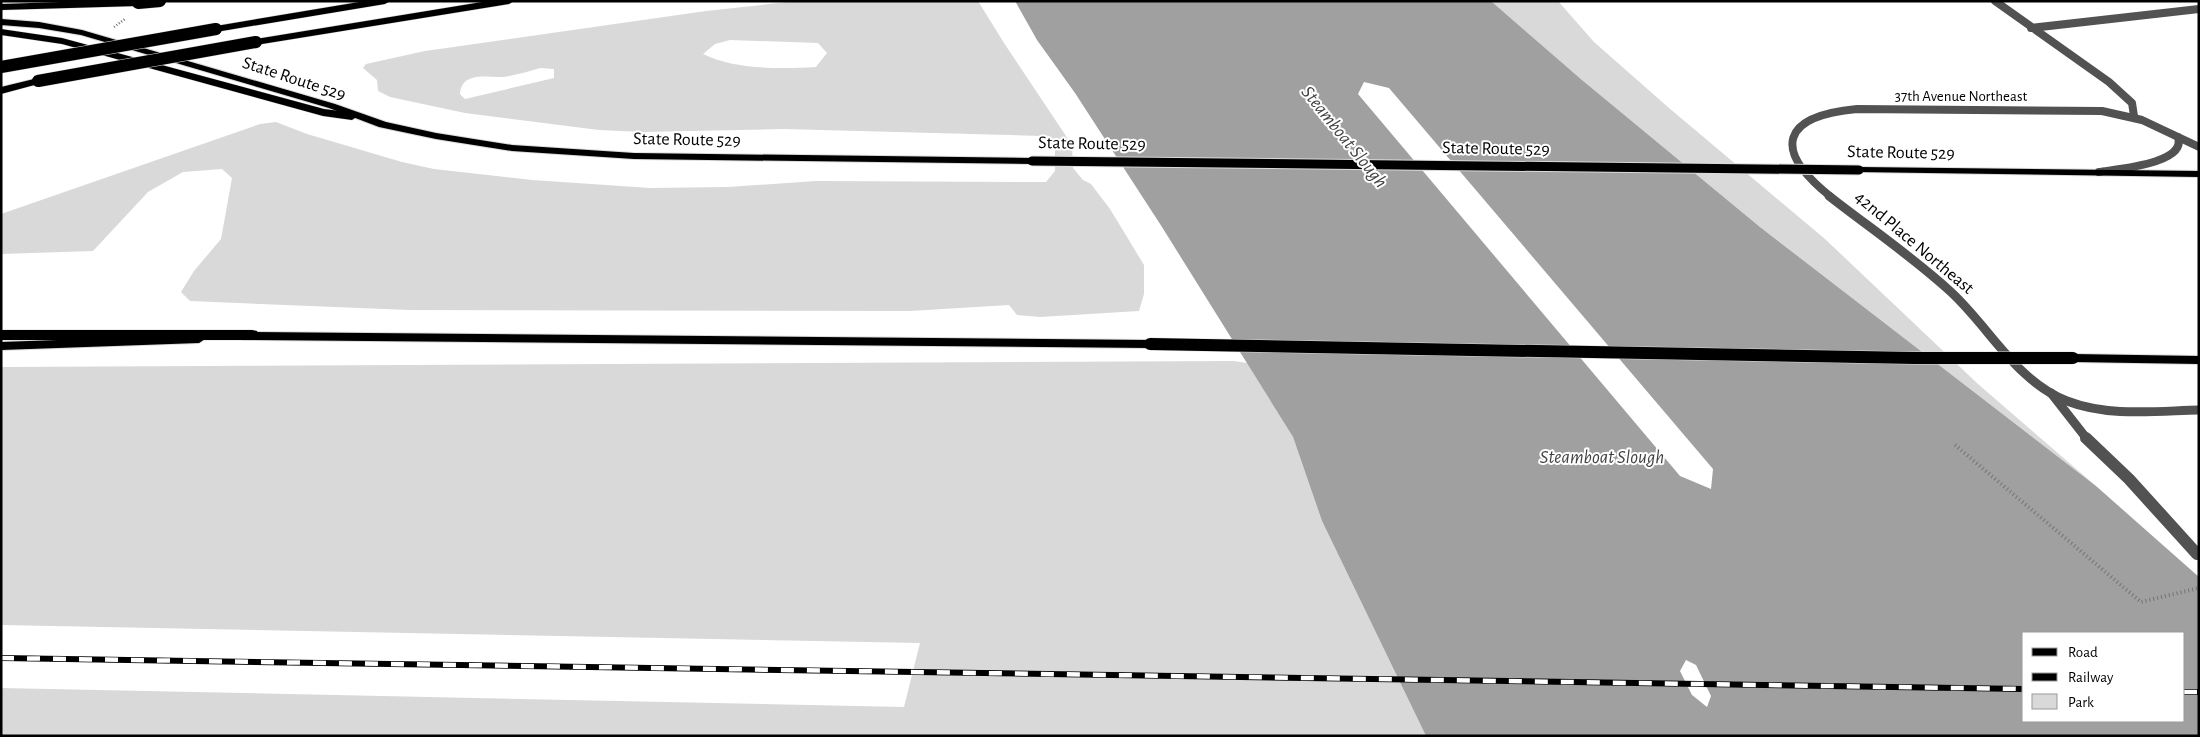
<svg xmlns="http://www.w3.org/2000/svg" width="2200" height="737" font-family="'Alegreya Sans',sans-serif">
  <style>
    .green { fill: #d9d9d9; fill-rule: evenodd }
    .water { fill: #a0a0a0; fill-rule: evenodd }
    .pier { fill: #fff }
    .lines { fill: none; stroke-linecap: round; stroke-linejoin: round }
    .primary-casing { stroke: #dbdbdb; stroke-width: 2 }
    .motorway-casing { stroke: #dbdbdb; stroke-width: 1 }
    .path-far1 { stroke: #747474; stroke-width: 2.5; stroke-dasharray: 1 2; stroke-linecap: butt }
    .path { stroke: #747474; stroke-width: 4; stroke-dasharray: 1 3; stroke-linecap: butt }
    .service-far2 { stroke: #525252; stroke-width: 8 }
    .service-far1 { stroke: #525252; stroke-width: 9 }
    .service { stroke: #525252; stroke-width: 12 }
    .minor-far1 { stroke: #525252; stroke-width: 8 }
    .minor { stroke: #525252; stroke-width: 9 }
    .primary { fill: #000; fill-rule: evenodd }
    .motorway { fill: #000; fill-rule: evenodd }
    .rail-casing { stroke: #000; stroke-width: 6 }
    .rail { stroke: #fff; stroke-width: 4.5; stroke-dasharray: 13; stroke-linecap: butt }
    .primary-bridge-far1-casing { stroke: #dbdbdb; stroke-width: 11; stroke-linecap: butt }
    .primary-bridge-casing { stroke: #dbdbdb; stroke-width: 13; stroke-linecap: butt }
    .motorway-bridge-casing { stroke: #dbdbdb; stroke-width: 13; stroke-linecap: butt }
    .primary-bridge-far1 { stroke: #000; stroke-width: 9 }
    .primary-bridge { stroke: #000; stroke-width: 12 }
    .motorway-bridge { stroke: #000; stroke-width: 12 }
    .labels { text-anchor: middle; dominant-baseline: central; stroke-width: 4; stroke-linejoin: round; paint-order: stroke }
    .far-street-label { font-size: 15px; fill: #000; stroke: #fff }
    .street-label { font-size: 18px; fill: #000; stroke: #fff }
    .water-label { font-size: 19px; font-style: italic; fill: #414141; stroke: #fff }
  </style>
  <rect width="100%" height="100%" fill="#fff"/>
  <g class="green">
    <path d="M797,1H978L1004,43L1072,145L1073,168L1083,180L1091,184L1110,209L1144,265V294L1139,311L1040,317L1017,315L1009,305L910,311L409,310L190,301L181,292L194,271L221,239L232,178L222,169L183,172L148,192L93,251L1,254V214L260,124L276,122L307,134L402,162L434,169L532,180L650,188L728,187L816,181L1034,182H1046L1055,171V147L1041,136L784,129L643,132L599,130L465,113L390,97L378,91L377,80L363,68L366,64L425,51L706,11ZM730,40L818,43L827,53L816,67C780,69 736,70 703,54L715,44ZM540,68L554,69V78L465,99L460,94C462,68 494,80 509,76C520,74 530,71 540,68Z"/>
    <path d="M1491,1H1558L1594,42L1669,108L1825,239L1978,384L2096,486L1760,227L1582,80Z"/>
    <path d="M1234,361L1247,363L1293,437L1322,521L1426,736H1V688L904,707L920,643L1,625V367Z"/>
  </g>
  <path class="water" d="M1015,1H1491L1582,80L1760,227L2096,486L2199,577V736H1426L1322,521L1293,437L1162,227L1075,93L1037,40ZM2024,633H2184V721H2024Z"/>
  <g class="pier">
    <path d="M1364,82L1389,88L1713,469L1711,489L1680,476L1358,94Z"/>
    <path d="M1686,660L1696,665L1711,696L1707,707L1692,695L1680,671Z"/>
  </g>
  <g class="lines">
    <defs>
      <g id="primary">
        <path d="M1,19L39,22L82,30L335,104L386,122L436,133L512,145L634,153L1032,158L1037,161L1032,164L634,159L512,151L436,139L379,127L329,108L81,35L39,28L1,25Z"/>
        <path d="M1859,167L2199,171V177L1855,172L1854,170Z"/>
        <path d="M243,332L1150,340L1156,344L1150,348L243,340L237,336Z"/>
        <path d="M199,335L205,339L199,343L1,350V342Z"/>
        <path d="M2073,354L2199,356V364L2073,362L2067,358Z"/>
      </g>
      <g id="motorway">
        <path d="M90,1H142L143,3L138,6L1,10V4Z"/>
        <path d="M365,1H390L385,4L216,32L211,29L216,26Z"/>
        <path d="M488,1H514L509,4L256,45L251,42L256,39Z"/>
        <path d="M1,29L62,38L324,109L356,113L358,116L352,120L323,116L62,44L1,35Z"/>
        <path d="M38,78L44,81L42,83L1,94V87Z"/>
        <path d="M1,330H252L257,331L259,335L257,339L252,340H1Z"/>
      </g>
    </defs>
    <use href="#primary" class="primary-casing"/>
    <use href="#motorway" class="motorway-casing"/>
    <path class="path-far1" d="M114,27L125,19"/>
    <path class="path" d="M1955,445L2141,602L2199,588"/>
    <path class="service-far2" d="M2031,28L2199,9"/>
    <path class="service-far1" d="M2051,393L2087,439"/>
    <path class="service" d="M2086,438L2129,479L2197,554"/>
    <g class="minor-far1">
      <path d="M1995,1L2109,82L2132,103L2134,116"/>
      <path d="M2099,172C2116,169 2187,164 2178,137"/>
      <path d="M1831,197C1771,149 1782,116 1857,109L2102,111L2142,120L2199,147"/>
    </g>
    <path class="minor" d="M1829,196C1870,228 1913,257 1951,292C1990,328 2016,381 2067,401C2108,417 2156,411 2199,410"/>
    <use href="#primary" class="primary"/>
    <use href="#motorway" class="motorway"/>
    <defs>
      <g id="rail">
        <path d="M1,658L2024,689"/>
        <path d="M2184,692H2199"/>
      </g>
    </defs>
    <use href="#rail" class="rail-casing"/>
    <use href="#rail" class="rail"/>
    <defs>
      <path id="primary-bridge-far1" d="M1032,161L1859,170"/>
      <path id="primary-bridge" d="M1150,344L1915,358H2073"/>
      <g id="motorway-bridge">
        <path d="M138,3L160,1"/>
        <path d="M1,67L216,29"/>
        <path d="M38,81L256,42"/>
      </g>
    </defs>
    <use href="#primary-bridge-far1" class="primary-bridge-far1-casing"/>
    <use href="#primary-bridge" class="primary-bridge-casing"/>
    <use href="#motorway-bridge" class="motorway-bridge-casing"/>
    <use href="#primary-bridge-far1" class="primary-bridge-far1"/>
    <use href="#primary-bridge" class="primary-bridge"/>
    <use href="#motorway-bridge" class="motorway-bridge"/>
  </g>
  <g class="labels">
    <g class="far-street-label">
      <text x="1961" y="96">37th Avenue Northeast</text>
    </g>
    <g class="street-label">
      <text transform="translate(294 79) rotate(18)">State Route 529</text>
      <text transform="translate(687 140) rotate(1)">State Route 529</text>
      <text transform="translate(1092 144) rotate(1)">State Route 529</text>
      <text transform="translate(1496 149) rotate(1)">State Route 529</text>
      <text transform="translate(1901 153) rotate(1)">State Route 529</text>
      <text transform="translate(1914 243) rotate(40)">42nd Place Northeast</text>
    </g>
    <g class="water-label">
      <text transform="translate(1344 137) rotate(51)">Steamboat Slough</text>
      <text x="1602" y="457">Steamboat Slough</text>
    </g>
  </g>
  <rect width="2200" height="737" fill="none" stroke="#000000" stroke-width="5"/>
  <rect x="2022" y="632" width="162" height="90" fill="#ffffff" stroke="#999999"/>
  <rect x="2032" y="648" width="25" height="8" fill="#000000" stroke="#999999"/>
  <text x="2068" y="657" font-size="15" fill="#000000">Road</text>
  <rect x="2032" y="673" width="25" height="8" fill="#000000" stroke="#999999"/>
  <text x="2068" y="682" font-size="15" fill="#000000">Railway</text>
  <rect x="2032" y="694" width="25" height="15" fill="#d9d9d9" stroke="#999999"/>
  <text x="2068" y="707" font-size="15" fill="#000000">Park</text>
</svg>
